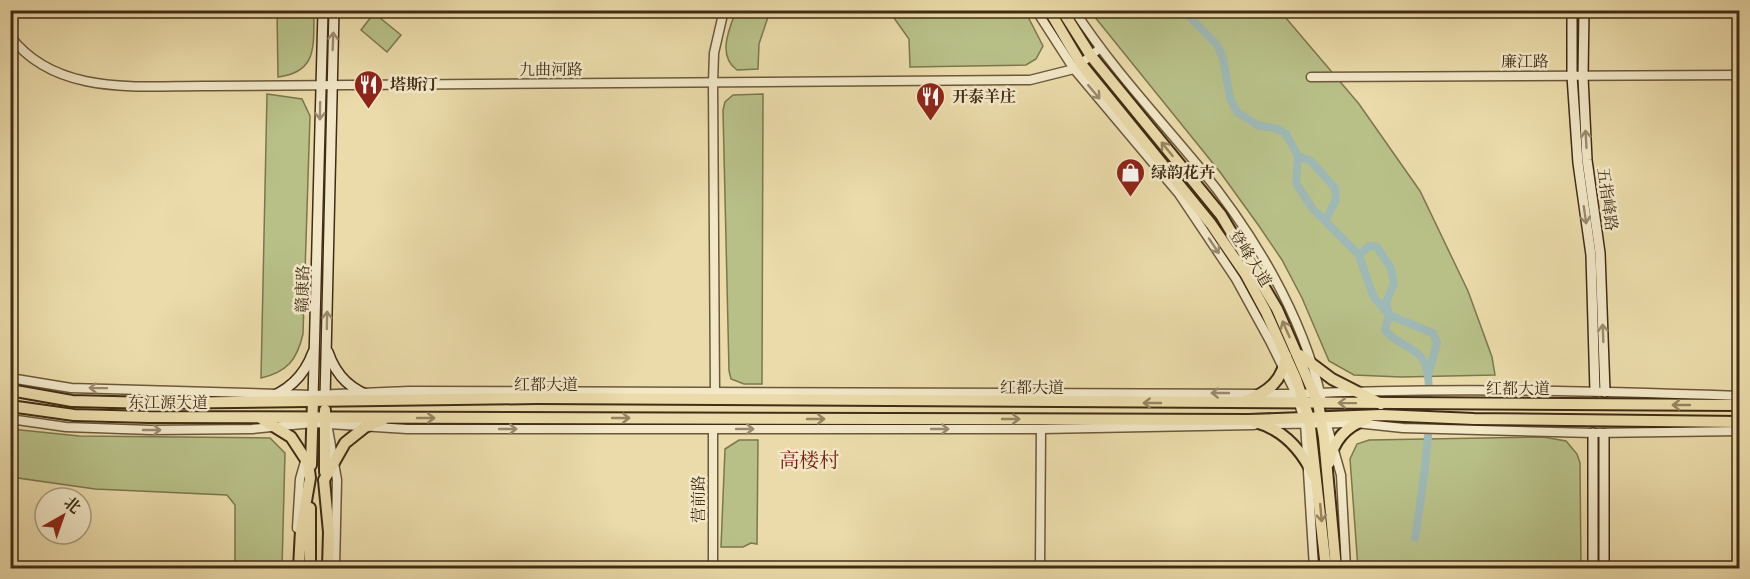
<svg xmlns="http://www.w3.org/2000/svg" width="1750" height="579" font-family="'Libre Caslon Text','Noto Serif SC',serif">
  <style>
    .green { fill: #b8c088; stroke: #7c764e; stroke-width: 1.5 }
    .lines { fill: none; stroke-linecap: round; stroke-linejoin: round }
    .canal { stroke: #9eb8b5; stroke-width: 8 }
    .tertiary-casing { stroke: #6c583a; stroke-width: 11 }
    .secondary-casing { stroke: #412c15; stroke-width: 12 }
    .primary-casing { stroke: #412c15; stroke-width: 14 }
    .tertiary { stroke: #f2e8c8; stroke-width: 8 }
    .secondary { stroke: #f2e8c8; stroke-width: 9 }
    .primary { stroke: #ebdbaa; stroke-width: 10 }
    .oneway { stroke: #9a8a6e }
    .oneway2 { stroke: #968460 }
    .labels { text-anchor: middle; dominant-baseline: central; stroke-width: 5; stroke-linejoin: round; paint-order: stroke }
    .street-label { font-size: 16px; fill: #412c15; stroke: #f2e8c8 }
    .poi-label { font-size: 16px; font-weight: bold; fill: #412c15; stroke: #f2e8c8; text-anchor: start }
    .quarter-label { font-size: 20px; fill: #7a1f14; stroke: #f2e8c8 }
  </style>
  <rect width="100%" height="100%" fill="#ebdbaa"/>
  <filter id="stains"><feTurbulence type="fractalNoise" baseFrequency=".00333" numOctaves="4"/><feColorMatrix values="0 0 0 0 .2 0 0 0 0 .09 0 0 0 0 .02 0 0 0 .5 -.17"/></filter>
  <radialGradient id="worn" r=".72"><stop offset=".6" stop-color="#630" stop-opacity="0"/><stop offset="1" stop-color="#630" stop-opacity=".3"/></radialGradient>
  <g class="green">
    <path d="M277,11H314C313,44 319,72 278,77Z"/>
    <path d="M736,11H770L759,44L758,69L737,70C717,56 729,29 736,11Z"/>
    <path d="M889,11H1025L1043,46L1036,59L1026,65L910,67L909,39Z"/>
    <path d="M1090,11H1280L1359,104L1420,191L1468,291L1492,357L1495,375L1401,377L1354,375L1329,361L1302,298L1282,260L1259,226L1220,172Z"/>
    <path d="M374,13L401,35L387,52L361,30Z"/>
    <path d="M267,94L302,99L310,116L303,334C297,360 287,372 261,378Z"/>
    <path d="M763,94L762,384H744L731,379L729,371L723,110L725,102L733,95Z"/>
    <path d="M11,429L79,436L270,438L285,453L282,568H235V505L227,495L95,489L11,477Z"/>
    <path d="M1543,437L1566,441L1577,454L1580,463L1581,568H1358L1350,459L1357,444L1369,440Z"/>
    <path d="M739,440H758L757,544L751,543L743,547H721L725,449Z"/>
  </g>
  <g class="lines">
    <g class="canal">
      <path d="M1183,10L1217,45L1223,58L1230,98L1237,112L1257,125L1278,129L1286,134L1298,156L1311,161L1335,188L1336,200L1325,221L1359,255L1369,246L1377,247L1391,268L1394,284L1386,302L1389,315L1385,330C1394,343 1411,345 1421,357C1441,381 1420,504 1415,538"/>
      <path d="M1298,156L1296,183L1312,208L1325,221"/>
      <path d="M1359,255L1373,296L1389,315L1433,333L1437,343L1429,372"/>
    </g>
    <defs>
      <g id="tertiary">
        <path d="M1036,10L1074,69L1179,194L1236,279L1270,341L1296,394L1305,423L1314,568"/>
        <path d="M1074,10C1111,67 1157,116 1200,168C1253,233 1302,314 1321,397"/>
        <path d="M10,36C57,98 142,85 210,86L1030,80L1074,69L1099,49"/>
        <path d="M1311,77L1740,75"/>
        <path d="M10,378L71,388L313,395L409,391L1296,394C1444,387 1592,391 1740,396"/>
        <path d="M715,394L713,83L714,53L724,10"/>
        <path d="M1325,418L1341,475L1346,568"/>
        <path d="M10,419L66,427L151,430L252,429L313,423L407,429H1041L1254,425"/>
        <path d="M1276,424L1356,423L1403,428L1593,433L1740,431"/>
        <path d="M328,429L337,480L335,568"/>
        <path d="M297,528L300,479L306,458"/>
        <path d="M713,568V429"/>
        <path d="M1040,568L1041,429"/>
      </g>
      <g id="secondary">
        <path d="M1572,10V76L1578,163L1591,255L1595,391"/>
        <path d="M1584,10L1583,77L1587,160L1600,253L1605,392"/>
        <path d="M328,352C336,376 353,392 377,398"/>
        <path d="M325,399L334,10"/>
        <path d="M261,400C286,393 304,377 313,352"/>
        <path d="M313,400L323,10"/>
        <path d="M1593,433V568"/>
        <path d="M1604,434V568"/>
      </g>
      <g id="primary">
        <path d="M1049,10L1081,64L1211,224L1246,275L1266,312L1296,379L1309,418L1326,568"/>
        <path d="M1062,10L1091,56L1221,215L1277,309L1318,403L1324,438L1336,568"/>
        <path d="M1300,355L1332,379L1381,404"/>
        <path d="M10,390L72,401L152,403L537,398L1740,405"/>
        <path d="M1245,401C1267,393 1283,381 1286,356"/>
        <path d="M10,406L74,415L149,417L1249,420L1381,415L1474,419L1740,422"/>
        <path d="M262,419L291,437L308,463L310,478L301,530L299,568"/>
        <path d="M1255,422C1283,429 1302,451 1314,476"/>
        <path d="M1329,463C1333,441 1346,426 1367,419"/>
        <path d="M311,465L313,400"/>
        <path d="M325,472V410"/>
        <path d="M310,568V508"/>
        <path d="M328,568L329,532L324,480L345,443L365,427L383,420"/>
      </g>
    </defs>
    <use href="#tertiary" class="tertiary-casing"/>
    <use href="#secondary" class="secondary-casing"/>
    <use href="#primary" class="primary-casing"/>
    <use href="#tertiary" class="tertiary"/>
    <use href="#secondary" class="secondary"/>
    <use href="#primary" class="primary"/>
  </g>
  <defs><path id="oneway-shaft" d="M-6 0H5M1.5-3L5.5 0L1.5 3" fill="none" stroke-width="1.6" stroke-linecap="round" stroke-linejoin="round" transform="scale(1.5)"/></defs>
  <g class="oneway">
    <use href="#oneway-shaft" transform="translate(333 41) rotate(-88)"/>
    <use href="#oneway-shaft" transform="translate(1094 92) rotate(50)"/>
    <use href="#oneway-shaft" transform="translate(320 111) rotate(91)"/>
    <use href="#oneway-shaft" transform="translate(1586 139) rotate(-93)"/>
    <use href="#oneway-shaft" transform="translate(1585 215) rotate(82)"/>
    <use href="#oneway-shaft" transform="translate(1214 246) rotate(56)"/>
    <use href="#oneway-shaft" transform="translate(327 320) rotate(-89)"/>
    <use href="#oneway-shaft" transform="translate(1603 333) rotate(-92)"/>
    <use href="#oneway-shaft" transform="translate(98 388) rotate(-179)"/>
    <use href="#oneway-shaft" transform="translate(1220 393) rotate(-180)"/>
    <use href="#oneway-shaft" transform="translate(508 429)"/>
    <use href="#oneway-shaft" transform="translate(745 429)"/>
    <use href="#oneway-shaft" transform="translate(940 429)"/>
    <use href="#oneway-shaft" transform="translate(152 430)"/>
  </g>
  <g class="oneway2">
    <use href="#oneway-shaft" transform="translate(1167 149) rotate(-129)"/>
    <use href="#oneway-shaft" transform="translate(1286 329) rotate(-114)"/>
    <use href="#oneway-shaft" transform="translate(1152 403) rotate(-180)"/>
    <use href="#oneway-shaft" transform="translate(1347 403) rotate(-179)"/>
    <use href="#oneway-shaft" transform="translate(1681 405) rotate(-180)"/>
    <use href="#oneway-shaft" transform="translate(426 418)"/>
    <use href="#oneway-shaft" transform="translate(621 418)"/>
    <use href="#oneway-shaft" transform="translate(816 419)"/>
    <use href="#oneway-shaft" transform="translate(1011 419)"/>
    <use href="#oneway-shaft" transform="translate(1321 513) rotate(85)"/>
  </g>
  <defs>
    <symbol id="restaurant-pin" viewBox="-11 -11 22 30"><path d="M0 17L-7.5 6A9.5 9.5 0 1 1 7.5 6Z" fill="#8f2418" stroke="#f2e8c8"/><path d="M-5-6h1v4h1v-4h1v4h1v-4h1v5L-1.5 .5V6h-2V.5L-5-1ZM5-6V6H3V1.5H1.5Q1.5-4 5-6Z" fill="#fff"/></symbol>
    <symbol id="shop-pin" viewBox="-11 -11 22 30"><path d="M0 17L-7.5 6A9.5 9.5 0 1 1 7.5 6Z" fill="#8f2418" stroke="#f2e8c8"/><path d="M-5-2.5h2.3a2.7 3.5 0 0 1 5.4 0H5L5.5 6h-11ZM-1.5-2.5h3a1.5 2.3 0 0 0-3 0Z" fill="#fff"/></symbol>
  </defs>
  <g fill-rule="evenodd">
    <use href="#restaurant-pin" x="352" y="68" width="33" height="45"/>
    <use href="#restaurant-pin" x="914" y="80" width="33" height="45"/>
    <use href="#shop-pin" x="1114" y="156" width="33" height="45"/>
  </g>
  <g class="labels">
    <g class="street-label">
      <text x="1525" y="61">廉江路</text>
      <text x="551" y="69">九曲河路</text>
      <text transform="translate(1608 199) rotate(82)">五指峰路</text>
      <text transform="translate(1251 258) rotate(58)">登峰大道</text>
      <text transform="translate(302 289) rotate(-89)">赣康路</text>
      <text x="546" y="384">红都大道</text>
      <text x="1032" y="387">红都大道</text>
      <text x="1518" y="388">红都大道</text>
      <text x="168" y="402">东江源大道</text>
      <text transform="translate(698 499) rotate(-90)">营前路</text>
    </g>
    <g class="poi-label">
      <text x="390" y="84">塔斯汀</text>
      <text x="952" y="96">开泰羊庄</text>
      <text x="1151" y="172">绿韵花卉</text>
    </g>
    <g class="quarter-label">
      <text x="809" y="460">高楼村</text>
    </g>
  </g>
  <rect width="1750" height="579" fill="none" stroke="#ebdbaa" stroke-width="36"/>
  <rect x="12" y="12" width="1726" height="555" fill="none" stroke="#412c15" stroke-width="3"/>
  <rect x="18" y="18" width="1714" height="543" fill="none" stroke="#412c15" stroke-width="1.5"/>
  <g transform="translate(63 516) rotate(40)"><circle r="28" fill="#f2e8c8" stroke="#ab9d80" stroke-width="1.5"/>
  <path d="M0-4.5L10 22L0 15L-10 22Z" fill="#8f2418"/>
  <text y="-9" font-size="16" font-weight="bold" text-anchor="middle" fill="#412c15">北</text>
  </g>
  <rect width="100%" height="100%" filter="url(#stains)"/>
  <rect width="100%" height="100%" fill="url(#worn)"/>
</svg>
